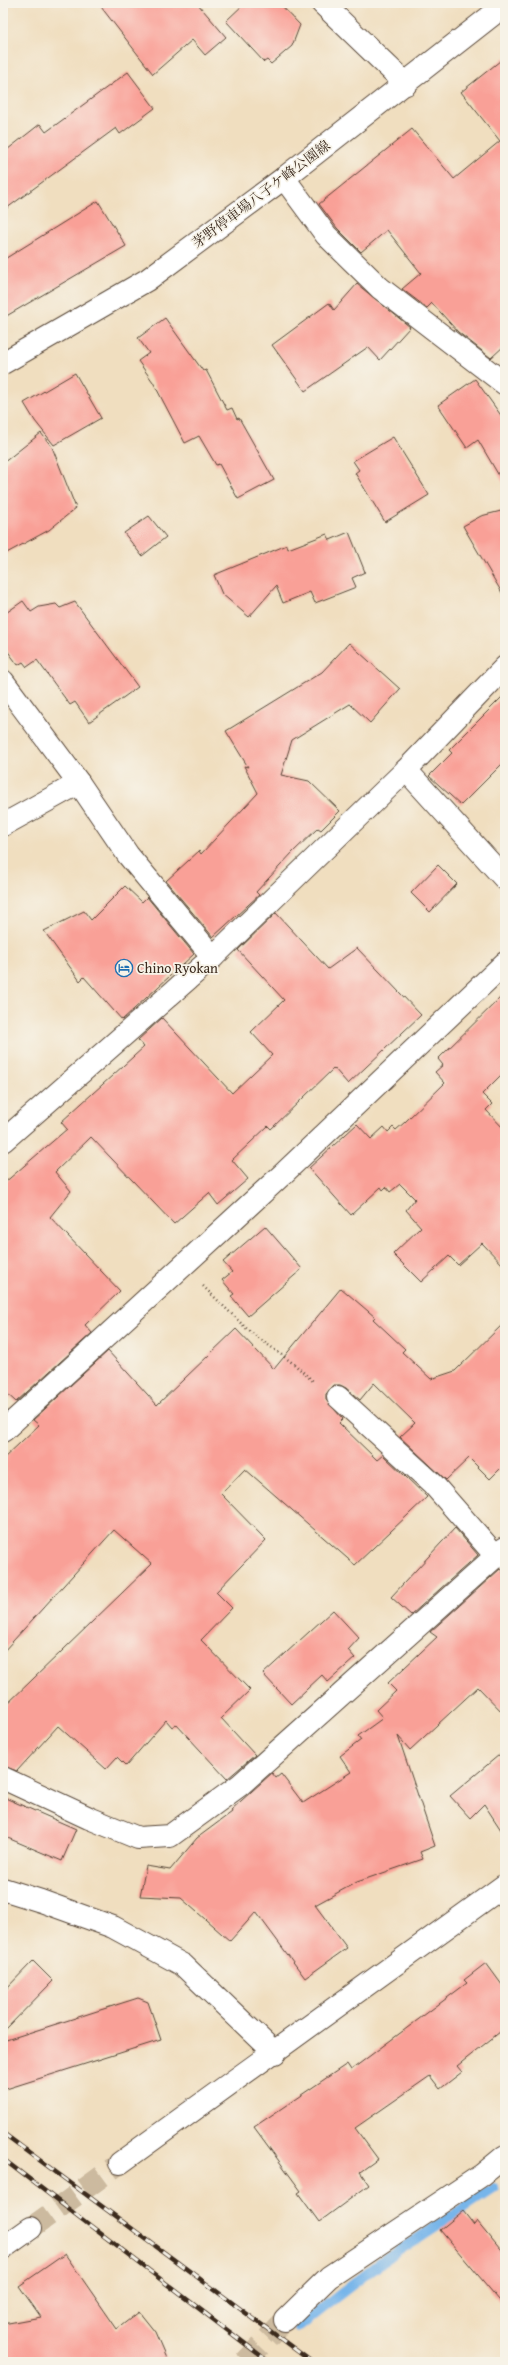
<svg xmlns="http://www.w3.org/2000/svg" width="508" height="2365" font-family="'Gentium Book Plus','Noto Serif JP',serif">
  <style>
    .lines { fill: none; stroke-linecap: round; stroke-linejoin: round }
    .stream { stroke: #77b5ea; stroke-width: 10 }
    .building { fill: #f9a097 }
    .minor-tunnel { stroke: #ccba9f; stroke-width: 22; stroke-dasharray: 22 11; stroke-linecap: butt }
    .minor-casing { stroke: #564536; stroke-width: 24 }
    .major-casing { stroke: #564536; stroke-width: 24 }
    .path { stroke: #564536; stroke-width: 2.5; stroke-dasharray: 1 3; stroke-linecap: butt }
    .minor { stroke: #fff; stroke-width: 22 }
    .major { stroke: #fff; stroke-width: 22 }
    .rail-casing { stroke: #3b2a1e; stroke-width: 4.5 }
    .rail { stroke: #f7f3e8; stroke-width: 3; stroke-dasharray: 9; stroke-linecap: butt }
    .labels { text-anchor: middle; dominant-baseline: central; stroke-width: 3.5; stroke-linejoin: round; paint-order: stroke }
    .street-label { font-size: 14px; fill: #3b2a1e; stroke: #f7f3e8 }
    .poi-label { font-size: 14px; fill: #3b2a1e; stroke: #f7f3e8; text-anchor: start }
  </style>
  <rect width="100%" height="100%" fill="#f7f3e8"/>
  <filter id="ink" filterUnits="userSpaceOnUse"><feTurbulence type="fractalNoise" baseFrequency=".025" numOctaves="2"/><feDisplacementMap in="SourceGraphic" scale="8" xChannelSelector="R" yChannelSelector="G"/><feConvolveMatrix kernelMatrix="1 2 1 2 8 2 1 2 1" color-interpolation-filters="sRGB"/></filter>
  <filter id="wash" filterUnits="userSpaceOnUse"><feTurbulence type="fractalNoise" baseFrequency=".012" numOctaves="4" result="noise"/><feDisplacementMap in="SourceGraphic" scale="16" xChannelSelector="R" yChannelSelector="G"/><feGaussianBlur stdDeviation="0.9" result="paint"/><feColorMatrix in="noise" values="0 0 0 0 0 0 0 0 0 0 0 0 0 0 0 0 0 1.4 0 .05"/><feComposite in="paint" operator="in"/></filter>
  <g filter="url(#wash)">
    <rect width="100%" height="100%" fill="#f0debf"/>
    <g class="lines">
      <path class="stream" d="M298,2327L383,2261L494,2188"/>
    </g>
    <g id="blocks">
      <g class="building">
        <path d="M98,3H197L226,37L205,55L192,40L153,74Z"/>
        <path d="M245,3H279L300,25L292,46L271,64L267,60L264,62L226,21Z"/>
        <path d="M505,57V345L491,358L458,332L432,303L427,308L402,289L421,273L387,230L361,252L337,228L319,204L412,129L454,179L500,141L461,92Z"/>
        <path d="M128,72L155,108L120,134L116,128L3,211V153L40,124L46,132Z"/>
        <path d="M98,201L126,246L3,318V260Z"/>
        <path d="M357,284L410,327L380,360L368,347L305,391L272,345L329,303L334,310Z"/>
        <path d="M165,318L203,371L206,370L227,410L232,408L237,419L239,418L274,480L238,499L219,464L216,465L199,436L185,443L153,382L138,361L149,353L138,338Z"/>
        <path d="M75,373L101,418L54,445L35,421L24,403Z"/>
        <path d="M475,379L505,421V486L478,440L467,448L438,405Z"/>
        <path d="M41,433L52,447L76,508L49,530L3,555V463Z"/>
        <path d="M393,437L429,495L385,522L355,473L359,470L353,461Z"/>
        <path d="M505,510V598L463,526L481,516Z"/>
        <path d="M149,516L166,537L142,556L124,533Z"/>
        <path d="M349,532L365,572L352,578L356,587L315,603L310,592L283,603L276,586L249,617L222,594L214,575L287,545L288,549L327,534L330,540Z"/>
        <path d="M23,601L31,612L39,607L56,604L60,608L75,602L138,687L89,722L75,702L70,705L37,660L27,667L23,662L18,665L3,645V615Z"/>
        <path d="M349,643L400,689L370,723L350,704L292,740L281,775L309,781L340,811L321,830L318,828L293,852L256,892L259,895L213,937L166,881L199,851L201,854L258,793L244,766L248,767L226,731L322,672Z"/>
        <path d="M505,694V761L461,805L429,776L452,753L449,750Z"/>
        <path d="M438,865L457,884L430,912L411,893Z"/>
        <path d="M125,886L142,902L147,897L194,954L122,1020L84,977L80,981L44,931L84,911L91,920Z"/>
        <path d="M276,913L328,969L357,948L421,1015L348,1084L334,1068L271,1129L268,1126L232,1160L248,1179L218,1205L209,1193L174,1224L91,1137L55,1172L71,1191L50,1217L120,1291L85,1325L92,1333L16,1402L3,1390V1184L67,1129L61,1122L144,1047L138,1040L162,1018L232,1093L272,1055L251,1032L284,1000L238,950Z"/>
        <path d="M505,993V1071L482,1094L492,1104L486,1110L505,1130V1267L482,1243L458,1265L449,1256L421,1282L393,1254L421,1227L406,1210L415,1199L400,1184L390,1192L386,1187L383,1190L381,1187L351,1215L309,1168L357,1124L371,1139L384,1127L388,1132L393,1127L396,1130L405,1122L445,1083L435,1072L443,1065L438,1059Z"/>
        <path d="M265,1226L302,1269L248,1316L231,1296L234,1294L222,1280L232,1272L223,1262Z"/>
        <path d="M341,1288L375,1317L373,1319L405,1349L402,1352L431,1379L455,1371L505,1322V1464L490,1479L469,1458L446,1480L400,1437L415,1423L374,1383L360,1400L346,1388L340,1385H334L326,1394V1400L343,1419L339,1423L377,1460L383,1455L427,1497L355,1565L245,1469L221,1494L266,1540L216,1592L232,1608L201,1640L250,1690L221,1718L255,1755L227,1779L176,1724L172,1727L166,1720L126,1766L117,1757L106,1769L58,1726L17,1771L3,1766V1708L152,1564L114,1530L3,1652V1459L39,1425L33,1420L108,1351L157,1405L236,1329L274,1369Z"/>
        <path d="M455,1528L478,1555L411,1615L391,1597Z"/>
        <path d="M500,1569L505,1575V1715L478,1687L410,1750L398,1736L435,1846L420,1852L423,1859L357,1882L315,1905L347,1948L305,1978L256,1912L230,1941L181,1898L140,1896L146,1866L170,1870L197,1838L232,1812L231,1810L272,1773L276,1778L281,1774L303,1803L351,1772L340,1756L361,1740L358,1736L383,1718L376,1710L396,1691L388,1683L437,1637L430,1632Z"/>
        <path d="M333,1610L359,1638L348,1650L355,1658L328,1682L322,1675L291,1704L263,1674Z"/>
        <path d="M505,1750V1836L484,1804L470,1818L450,1796Z"/>
        <path d="M3,1797L76,1829L62,1861L3,1836Z"/>
        <path d="M33,1961L53,1981L3,2032V1992Z"/>
        <path d="M486,1963L505,1989V2028L457,2066L462,2072L440,2089L430,2076L355,2128L378,2159L360,2172L369,2185L319,2222L298,2193L301,2191L254,2127L347,2064L351,2070L467,1983L464,1980Z"/>
        <path d="M138,1998L148,2002L161,2040L3,2090V2041Z"/>
        <path d="M463,2211L474,2225L477,2221L505,2255V2307L440,2230Z"/>
        <path d="M65,2254L117,2329L139,2312L155,2332L168,2362H3V2324L41,2317L19,2286Z"/>
      </g>
    </g>
  </g>
  <g filter="url(#ink)">
    <use href="#blocks" fill-opacity="0" stroke="#564536" stroke-width="1"/>
    <g class="lines">
      <g class="minor-tunnel">
        <path d="M31,2228L120,2163"/>
        <path d="M245,2362L285,2320"/>
      </g>
      <defs>
        <g id="minor">
          <path d="M322,3L406,84"/>
          <path d="M284,178L326,235L380,288L505,384"/>
          <path d="M3,681L79,783L128,855L213,957"/>
          <path d="M406,770L505,879"/>
          <path d="M3,825L79,783"/>
          <path d="M3,1141L213,957L406,770L505,667"/>
          <path d="M338,1397L433,1484L496,1556"/>
          <path d="M3,1431L284,1173L505,963"/>
          <path d="M3,1778L89,1818L138,1838L170,1836L240,1785L505,1548"/>
          <path d="M3,1889L41,1901L113,1927L183,1965L275,2053"/>
          <path d="M120,2163L505,1885"/>
          <path d="M3,2248L31,2228"/>
          <path d="M285,2320L329,2277L482,2175L505,2156"/>
        </g>
        <path id="major" d="M3,363L147,280L284,178L505,5"/>
      </defs>
      <use href="#minor" class="minor-casing"/>
      <use href="#major" class="major-casing"/>
      <path class="path" d="M203,1286L248,1330L294,1364L314,1382"/>
      <use href="#minor" class="minor"/>
      <use href="#major" class="major"/>
      <defs>
        <g id="rail">
          <path d="M3,2133L312,2362"/>
          <path d="M3,2159L269,2362"/>
        </g>
      </defs>
      <use href="#rail" class="rail-casing"/>
      <use href="#rail" class="rail"/>
    </g>
  </g>
  <defs>
    <symbol id="hotel-ring" viewBox="-11 -11 22 22"><circle r="9.5" fill="#f7f3e8" stroke="#1f6fb2" stroke-width="1.5"/><path d="M-6-4.5h1.5V1H6V5H4.5V3h-9V5H-6ZM-4 0a1.8 1.8 0 1 1 3.6 0ZM.5 0V-2.5h3Q6-2.5 6 0Z" fill="#1f6fb2"/></symbol>
  </defs>
  <g fill-rule="evenodd">
    <use href="#hotel-ring" x="114" y="958" width="20" height="20"/>
  </g>
  <g class="labels">
    <g class="street-label">
      <text transform="translate(261 194) rotate(-37)">茅野停車場八子ケ峰公園線</text>
    </g>
    <g class="poi-label">
      <text x="137" y="968">Chino Ryokan</text>
    </g>
  </g>
  <rect width="508" height="2365" fill="none" stroke="#f7f3e8" stroke-width="16"/>
</svg>
